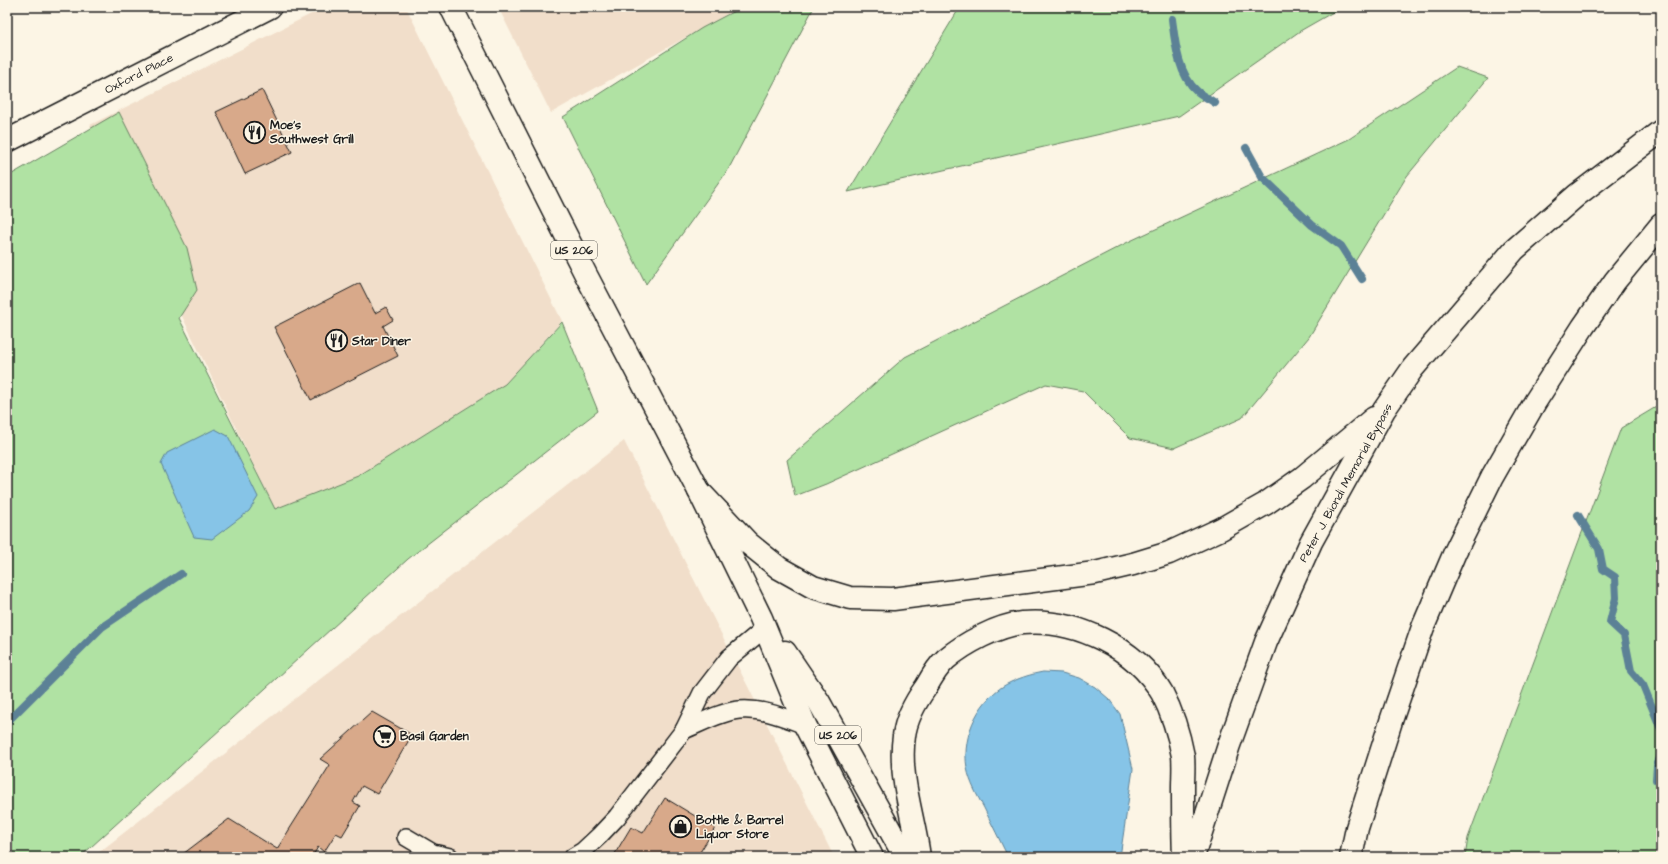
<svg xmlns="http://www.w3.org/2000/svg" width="1668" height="864" font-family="'Architects Daughter',sans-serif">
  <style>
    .built { fill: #f1deca }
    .green { fill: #b0e2a3; stroke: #667f60 }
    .water { fill: #86c4e7; stroke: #5c8196 }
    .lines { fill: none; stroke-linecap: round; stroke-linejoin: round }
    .stream { stroke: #5c8196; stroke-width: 8 }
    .building { fill: #d8a98a; stroke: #1c1c1c }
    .service-casing { stroke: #1c1c1c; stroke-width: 20 }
    .minor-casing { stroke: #1c1c1c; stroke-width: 25 }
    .primary-casing { stroke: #1c1c1c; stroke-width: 25 }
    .trunk-casing { stroke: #1c1c1c; stroke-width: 25 }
    .service { stroke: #fcf5e5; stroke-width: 17 }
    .minor { stroke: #fcf5e5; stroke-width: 22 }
    .primary { stroke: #fcf5e5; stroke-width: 22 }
    .trunk { stroke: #fcf5e5; stroke-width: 22 }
    .labels { text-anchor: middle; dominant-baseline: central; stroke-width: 3; stroke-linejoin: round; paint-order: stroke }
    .shield { fill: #fcf5e5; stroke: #5f5d58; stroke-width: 1 }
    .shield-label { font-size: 11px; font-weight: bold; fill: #1c1c1c }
    .street-label { font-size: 12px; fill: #1c1c1c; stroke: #fcf5e5 }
    .poi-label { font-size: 12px; font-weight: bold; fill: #1c1c1c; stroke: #fcf5e5; text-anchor: start }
  </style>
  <rect width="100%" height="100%" fill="#fcf5e5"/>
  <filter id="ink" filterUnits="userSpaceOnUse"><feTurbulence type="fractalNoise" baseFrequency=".025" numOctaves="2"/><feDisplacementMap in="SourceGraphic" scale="8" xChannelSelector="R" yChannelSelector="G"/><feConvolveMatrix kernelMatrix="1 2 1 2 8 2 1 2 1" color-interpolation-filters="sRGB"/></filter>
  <g filter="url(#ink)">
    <g class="built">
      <path d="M325,7H406L562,321L505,384L358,476L275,509L90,125Z"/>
      <path d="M498,7H740L551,113Z"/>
      <path d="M624,441L834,857H93Z"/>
    </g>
    <g class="green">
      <path d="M742,7H814L728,170L646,284L563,117L702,28Z"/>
      <path d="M960,7H1342L1300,31L1179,116L848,192Z"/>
      <path d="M1457,67L1488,78L1407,176L1309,337L1242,418L1174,448L1130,438L1083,391L1046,384L826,484L795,496L787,460L905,357L1128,242L1349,139Z"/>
      <path d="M119,112L187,248L197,290L179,318L275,509L358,476L505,384L562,322L598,411L408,559L80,857H7V177Z"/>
      <path d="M1661,404V857H1465L1468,838L1621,428Z"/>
    </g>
    <g class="water">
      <path d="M215,429L228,436L258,497L249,511L212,539L194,537L161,464L167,453Z"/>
      <path d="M1043,672L1062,673L1079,678L1095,687L1109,699L1120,714L1133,769L1120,857H1008C1000,841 992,824 984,808C977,795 970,783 967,768C961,735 980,696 1011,682C1022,677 1032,674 1043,672Z"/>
    </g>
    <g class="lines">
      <g class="stream">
        <path d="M1172,19C1175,42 1178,75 1197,91C1202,96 1210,99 1215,103"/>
        <path d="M1246,148L1262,177L1312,225L1341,246L1362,279"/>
        <path d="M1578,515L1599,549L1603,569L1615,577L1616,598L1610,622L1624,635L1631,671L1643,685L1661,729"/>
        <path d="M7,722L102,627L181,574"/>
        <path d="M1661,755L1657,766L1656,780L1661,782"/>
      </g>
    </g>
    <g class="building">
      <path d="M262,90L292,152L245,174L216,112Z"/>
      <path d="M360,283L375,313L386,307L393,320L383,326L398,356L311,400L274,327Z"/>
      <path d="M372,712L412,735L377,794L362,786L353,802L360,806L342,836L336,833L324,852L318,847L312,857H179L229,819L277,849L330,765L320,759Z"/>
      <path d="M665,798L715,828L697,857H613L631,827L643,833Z"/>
    </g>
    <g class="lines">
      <defs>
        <g id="service">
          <path d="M684,730C701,723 720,712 739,710C762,708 783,717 805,725"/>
          <path d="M406,837L433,853L450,857"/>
          <path d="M573,857L583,851L599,836L617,817L684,730L702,693L729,658L765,628"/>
        </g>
        <path id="minor" d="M7,141L270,7"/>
        <g id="primary">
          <path d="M451,7L585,273L699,491L761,618L805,725L872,857"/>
          <path d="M785,652L819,702L905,857"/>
        </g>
        <g id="trunk">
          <path d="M699,491L748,543L779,568L813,587L850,598L893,599L1095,573L1133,564L1169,553L1221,529L1265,504L1302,478L1374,418"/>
          <path d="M919,857C914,817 898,777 904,736C906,719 916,701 926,687C931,678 938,666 946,659C965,643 997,626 1022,623C1075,618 1136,648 1162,693C1172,712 1179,735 1183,756C1184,766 1183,777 1183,788C1183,811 1183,834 1184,857"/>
          <path d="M1193,857L1229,745L1266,642L1311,542L1384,410L1413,368L1514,250L1577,195L1661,131"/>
          <path d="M1351,857L1357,828L1392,718L1423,627L1455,552L1492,477L1535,402L1583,327L1615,281L1661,225"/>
        </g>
      </defs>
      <use href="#service" class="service-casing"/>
      <use href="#minor" class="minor-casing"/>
      <use href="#primary" class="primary-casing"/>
      <use href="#trunk" class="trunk-casing"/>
      <use href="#service" class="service"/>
      <use href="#minor" class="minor"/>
      <use href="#primary" class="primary"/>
      <use href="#trunk" class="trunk"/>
    </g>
  </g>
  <defs>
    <symbol id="restaurant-ring" viewBox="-11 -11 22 22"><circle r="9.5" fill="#fcf5e5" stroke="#1c1c1c" stroke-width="1.5"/><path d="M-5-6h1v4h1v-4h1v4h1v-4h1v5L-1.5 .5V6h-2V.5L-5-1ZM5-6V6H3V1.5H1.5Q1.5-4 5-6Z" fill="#1c1c1c"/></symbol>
    <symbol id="supermarket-ring" viewBox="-11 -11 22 22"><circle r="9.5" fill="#fcf5e5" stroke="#1c1c1c" stroke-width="1.5"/><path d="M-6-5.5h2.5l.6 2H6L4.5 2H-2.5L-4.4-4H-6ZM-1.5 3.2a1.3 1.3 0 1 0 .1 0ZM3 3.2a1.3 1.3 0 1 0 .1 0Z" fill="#1c1c1c"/></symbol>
    <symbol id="shop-ring" viewBox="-11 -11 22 22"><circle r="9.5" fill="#fcf5e5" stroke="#1c1c1c" stroke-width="1.5"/><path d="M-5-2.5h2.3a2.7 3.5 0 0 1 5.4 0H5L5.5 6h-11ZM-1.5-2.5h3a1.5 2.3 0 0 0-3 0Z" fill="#1c1c1c"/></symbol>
  </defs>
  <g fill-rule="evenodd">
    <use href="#restaurant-ring" x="242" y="120" width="25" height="25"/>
    <use href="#restaurant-ring" x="324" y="328" width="25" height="25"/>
    <use href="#supermarket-ring" x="372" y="724" width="25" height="25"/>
    <use href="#shop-ring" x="668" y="814" width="25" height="25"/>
  </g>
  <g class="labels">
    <g class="shield">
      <rect x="551" y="241" width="46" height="18" rx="3"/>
      <rect x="815" y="726" width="46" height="18" rx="3"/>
    </g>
    <g class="shield-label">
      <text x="574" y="250">US 206</text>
      <text x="838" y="735">US 206</text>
    </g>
    <g class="street-label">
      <text transform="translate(139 74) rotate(-27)">Oxford Place</text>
      <text transform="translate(1346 483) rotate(-61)">Peter J. Biondi Memorial Bypass</text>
    </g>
    <g class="poi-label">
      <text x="270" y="125">Moe's<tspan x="270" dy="14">Southwest Grill</tspan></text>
      <text x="352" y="341">Star Diner</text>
      <text x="400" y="736">Basil Garden</text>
      <text x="696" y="820">Bottle &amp; Barrel<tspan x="696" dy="14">Liquor Store</tspan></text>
    </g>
  </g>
  <rect width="1668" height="864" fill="none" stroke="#fcf5e5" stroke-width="24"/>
  <rect x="12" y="12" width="1644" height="840" fill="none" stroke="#1c1c1c" stroke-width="1.5" filter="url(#ink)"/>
</svg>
